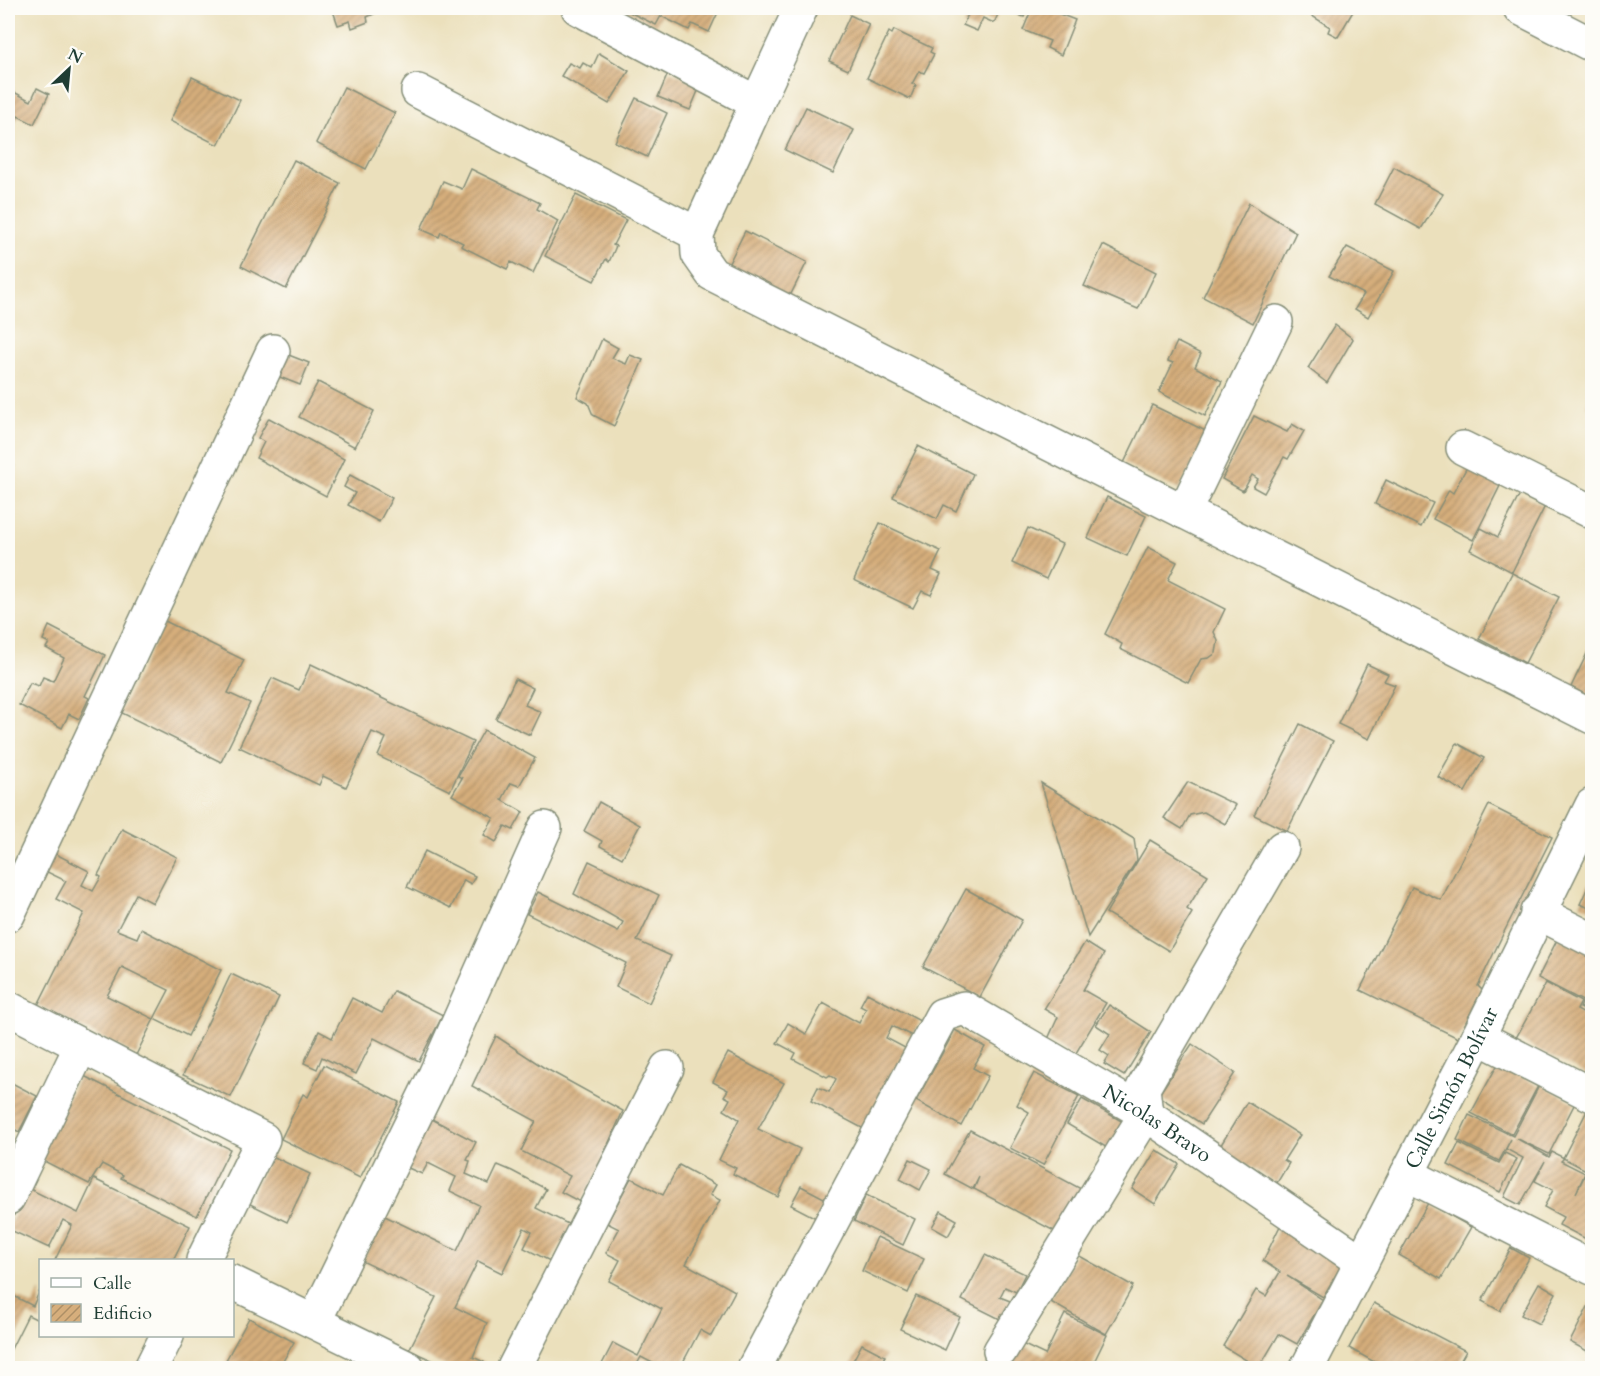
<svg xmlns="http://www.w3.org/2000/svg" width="1600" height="1376" font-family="Cardo,serif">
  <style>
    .building { fill: url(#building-hatch) }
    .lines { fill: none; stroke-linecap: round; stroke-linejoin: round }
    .minor-casing { stroke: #858e78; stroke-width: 36 }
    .minor { stroke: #fff; stroke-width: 33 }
    .labels { text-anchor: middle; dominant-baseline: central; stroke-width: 4.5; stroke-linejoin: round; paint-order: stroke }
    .street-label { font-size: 21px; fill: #1f3d34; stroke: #fdfcf7 }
  </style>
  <defs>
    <pattern id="building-hatch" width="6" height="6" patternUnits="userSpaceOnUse" patternTransform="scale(1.5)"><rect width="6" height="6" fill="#d6ae7c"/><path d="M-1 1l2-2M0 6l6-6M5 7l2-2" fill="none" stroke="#ad8f66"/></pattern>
  </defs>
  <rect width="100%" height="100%" fill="#fdfcf7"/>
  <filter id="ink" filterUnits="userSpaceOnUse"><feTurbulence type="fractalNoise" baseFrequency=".0167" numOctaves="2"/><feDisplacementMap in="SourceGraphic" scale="12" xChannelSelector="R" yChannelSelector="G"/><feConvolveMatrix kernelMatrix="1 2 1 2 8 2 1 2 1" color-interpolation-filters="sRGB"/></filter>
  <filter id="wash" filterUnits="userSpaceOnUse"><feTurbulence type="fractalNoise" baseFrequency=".008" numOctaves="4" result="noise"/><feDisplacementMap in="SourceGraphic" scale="24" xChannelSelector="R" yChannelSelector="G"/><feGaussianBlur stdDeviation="1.35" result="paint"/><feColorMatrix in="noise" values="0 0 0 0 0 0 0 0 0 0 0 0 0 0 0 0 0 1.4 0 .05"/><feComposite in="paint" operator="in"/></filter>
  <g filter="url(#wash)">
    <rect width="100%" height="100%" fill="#ebe0bc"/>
    <g id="blocks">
      <g class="building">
        <path d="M332,8H377L378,12L367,17L368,22L352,28L350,21L338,25Z"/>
        <path d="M621,8H720L709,32L692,24L689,30L661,16L656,25Z"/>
        <path d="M971,8H1028L1024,17L1001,8L994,23L983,18L977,31L963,25Z"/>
        <path d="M1032,8H1044L1075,20L1061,55L1047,48L1050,41L1023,30Z"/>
        <path d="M1305,8H1355L1338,37L1328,32L1330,27L1304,11Z"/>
        <path d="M850,15L869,24L848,70L829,61Z"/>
        <path d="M894,30L932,48L930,52L934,54L924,73L919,71L912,84L916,85L910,99L867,78L889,32L892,34Z"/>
        <path d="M599,53L629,71L609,104L561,76L569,63L580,68L583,63L592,68Z"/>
        <path d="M669,71L701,84L690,110L658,97Z"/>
        <path d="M192,77L240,100L218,145L170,121Z"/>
        <path d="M344,87L395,113L366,169L316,143Z"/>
        <path d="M37,88L49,94L34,124L18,116L11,131L8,129V89L31,101Z"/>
        <path d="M636,98L667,113L647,157L615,142Z"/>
        <path d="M806,107L854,130L833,173L785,150Z"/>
        <path d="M294,160L340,183L286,289L241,266Z"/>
        <path d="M1394,167L1443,194L1421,229L1375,204Z"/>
        <path d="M471,169L540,203L537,209L558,221L533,273L511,262L507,269L461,246L463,243L441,232L439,237L421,229L443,181L462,189Z"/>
        <path d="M576,195L626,220L613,245L616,246L609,262L606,259L594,281L545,256Z"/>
        <path d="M1249,203L1296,232L1253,323L1203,297Z"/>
        <path d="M745,231L807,262L789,298L727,267Z"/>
        <path d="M1103,245L1156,272L1138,309L1084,286Z"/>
        <path d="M1347,247L1394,271L1368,317L1355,309L1364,294L1329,276Z"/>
        <path d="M1335,325L1353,339L1327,383L1308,368Z"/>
        <path d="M602,339L618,348L612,358L626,364L630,355L643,360L614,426L593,415L588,403L577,397Z"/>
        <path d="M1177,342L1201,354L1195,367L1222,381L1205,416L1159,392L1173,363L1168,361Z"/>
        <path d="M281,352L309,363L300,385L272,374Z"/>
        <path d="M318,382L374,411L355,447L299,417Z"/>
        <path d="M1592,393V409L1586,406Z"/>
        <path d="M1152,405L1210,433L1179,490L1124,463Z"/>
        <path d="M1254,416L1287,432L1292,424L1304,431L1288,459L1284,457L1264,493L1253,487L1258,479L1252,475L1243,491L1222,479Z"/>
        <path d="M269,418L344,459L326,496L256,458L264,442L258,438Z"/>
        <path d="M918,446L973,474L956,511L944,505L937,519L893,497Z"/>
        <path d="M8,460L14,464L8,475Z"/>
        <path d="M1467,467L1501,484L1473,540L1433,519L1449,490L1453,493Z"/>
        <path d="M350,475L392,498L379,522L348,505L355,493L344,487Z"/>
        <path d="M1386,480L1433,503L1421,527L1375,504Z"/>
        <path d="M1520,494L1545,506L1512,572L1470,550L1481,528L1498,537Z"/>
        <path d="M1107,497L1146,516L1127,556L1088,538Z"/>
        <path d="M880,523L941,551L932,570L941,574L931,595L922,591L913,608L854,580Z"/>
        <path d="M1028,528L1062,544L1046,579L1012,563Z"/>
        <path d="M1148,547L1177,562L1168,580L1225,609L1214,632L1218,641L1216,653L1209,658L1201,659L1188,683L1120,649L1122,644L1105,634Z"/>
        <path d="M1512,573L1559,597L1525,663L1479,639Z"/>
        <path d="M165,621L244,660L228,693L250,703L221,762L120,712Z"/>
        <path d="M49,626L105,655L85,696L89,698L79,719L69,714L62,728L19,705L30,683L39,686L43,677L53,681L64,658L46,648L49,643L43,640Z"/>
        <path d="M1592,643V698L1571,687Z"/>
        <path d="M311,664L473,742L450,791L378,756L386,738L372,732L346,787L323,776L319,785L239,747L272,678L299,690Z"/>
        <path d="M1367,664L1388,674L1384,681L1395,685L1369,739L1338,724Z"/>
        <path d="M515,679L533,688L525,705L541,712L530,735L496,719Z"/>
        <path d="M1300,724L1333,741L1287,831L1254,815Z"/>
        <path d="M484,730L535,758L519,786L511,783L502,800L523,812L513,830L505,826L496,842L484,835L494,818L452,795L462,778L458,776Z"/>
        <path d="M1457,743L1484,758L1465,792L1438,777Z"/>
        <path d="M1188,782L1236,805L1225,824L1204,812L1190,815L1182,829L1164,818Z"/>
        <path d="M1041,783L1134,839L1137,860L1088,937Z"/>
        <path d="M599,802L640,825L622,858L600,846L602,841L584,831Z"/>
        <path d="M1489,805L1552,837L1505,930L1478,986L1482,990L1458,1038L1360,990L1412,887L1441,900Z"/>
        <path d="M122,829L177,857L153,903L136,894L117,930L137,938L141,929L221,970L188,1036L154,1019L169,990L122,967L107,996L154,1019L136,1055L38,1005L84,913L56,899L66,881L43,870L52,852L89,871L82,885L93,891L101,877L98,875Z"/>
        <path d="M1150,840L1208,875L1187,909L1192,913L1169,951L1106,913Z"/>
        <path d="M425,851L475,876L471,884L464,880L451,908L407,887Z"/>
        <path d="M589,861L659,895L637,941L671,956L649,1003L616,987L626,963L527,914L538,892L618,932L623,922L574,894Z"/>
        <path d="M1592,878V909L1580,904Z"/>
        <path d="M966,889L1022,920L980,997L923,967Z"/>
        <path d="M1559,936L1592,954V1014L1580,1008L1583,1001L1538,978Z"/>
        <path d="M1085,942L1104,954L1083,990L1106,1003L1073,1058L1048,1039L1058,1017L1044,1009Z"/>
        <path d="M231,974L279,997L231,1097L183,1075Z"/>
        <path d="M1546,983L1581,1002L1577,1010L1592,1018V1066L1587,1075L1516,1038Z"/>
        <path d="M394,991L443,1015L419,1061L374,1038L356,1074L322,1057L317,1069L304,1063L319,1031L332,1038L352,998L382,1013Z"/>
        <path d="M867,993L920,1021L912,1036L892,1026L886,1038L907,1049L864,1129L811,1101L818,1087L829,1092L836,1079L830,1075L827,1077L793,1059L796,1053L777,1043L788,1023L806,1034L823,1003L859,1023L866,1009L860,1006Z"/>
        <path d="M1109,1005L1151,1032L1124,1076L1104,1064L1109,1056L1100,1050L1110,1034L1096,1025Z"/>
        <path d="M955,1030L985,1047L973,1068L988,1076L961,1126L916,1101Z"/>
        <path d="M496,1036L543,1067L623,1111L602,1158L605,1161L580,1202L561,1192L570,1176L521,1151L536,1121L472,1086Z"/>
        <path d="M1192,1044L1235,1073L1202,1124L1158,1096Z"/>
        <path d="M728,1053L784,1083L758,1129L800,1149L778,1197L733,1174L736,1168L719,1160L739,1119L724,1110L730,1099L724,1096L728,1090L713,1082Z"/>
        <path d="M1498,1064L1538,1086L1512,1134L1471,1113Z"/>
        <path d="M324,1065L399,1102L360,1178L281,1139L303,1094L308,1097Z"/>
        <path d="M1034,1073L1079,1096L1043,1165L1010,1148L1029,1112L1017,1105Z"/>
        <path d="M80,1074L230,1149L197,1216L121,1178L123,1175L102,1164L89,1184L38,1158Z"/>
        <path d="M8,1081L37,1096L19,1132L8,1126Z"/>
        <path d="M1540,1084L1575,1103L1549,1154L1516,1138L1549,1157L1552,1152L1564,1158L1561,1161L1585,1173L1576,1193L1592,1161V1242L1559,1225L1563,1217L1544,1207L1553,1190L1535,1181L1545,1161L1520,1205L1504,1197L1523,1158L1506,1149L1511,1139L1499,1161L1457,1140L1469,1115L1513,1136Z"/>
        <path d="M1082,1099L1125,1123L1109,1149L1067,1124Z"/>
        <path d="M1247,1102L1300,1135L1284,1160L1289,1163L1277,1183L1219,1148Z"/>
        <path d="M1589,1107L1592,1108V1157L1586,1170L1563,1158Z"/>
        <path d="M428,1117L476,1142L467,1160L470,1161L466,1174L489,1184L498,1165L512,1171L546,1189L536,1208L572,1226L550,1261L524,1248L532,1232L524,1228L502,1273L478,1261L455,1307L487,1323L473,1357L484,1362L481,1368H450L409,1350L436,1297L362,1261L385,1216L457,1251L479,1205L450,1191L456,1177L428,1163L422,1174L406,1167Z"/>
        <path d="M970,1130L1083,1190L1060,1234L974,1189L979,1177L973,1189L945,1174Z"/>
        <path d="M1459,1143L1499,1163L1505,1153L1517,1159L1500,1192L1448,1165Z"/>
        <path d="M1156,1150L1179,1164L1155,1204L1132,1189Z"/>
        <path d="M270,1155L310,1174L287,1222L248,1203Z"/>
        <path d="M910,1159L931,1169L920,1190L900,1179Z"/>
        <path d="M679,1165L716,1185L710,1195L720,1200L686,1264L735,1291L711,1336L700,1330L680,1368H662L641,1357L635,1368H600L613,1343L638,1356L662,1309L609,1281L620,1260L606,1253L619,1229L607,1223L631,1178L663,1195Z"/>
        <path d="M94,1179L190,1226L173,1260H55L72,1225L63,1220L49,1248L8,1229L26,1187L78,1213Z"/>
        <path d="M801,1186L826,1199L816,1218L791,1205Z"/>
        <path d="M866,1195L915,1219L903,1245L854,1221Z"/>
        <path d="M1428,1203L1471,1227L1441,1279L1399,1255Z"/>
        <path d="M941,1211L957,1220L948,1236L932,1227Z"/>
        <path d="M1281,1224L1345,1259L1323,1297L1287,1276L1323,1300L1297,1344L1279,1334L1259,1368L1223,1346L1256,1290L1266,1296L1280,1272L1263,1261Z"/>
        <path d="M877,1237L924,1259L908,1293L862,1271Z"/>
        <path d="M1511,1248L1529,1258L1500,1311L1482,1301Z"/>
        <path d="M1076,1254L1133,1286L1106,1334L1049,1301Z"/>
        <path d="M985,1255L1025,1274L1016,1292L1005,1287L1000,1297L1010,1301L1000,1319L962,1300Z"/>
        <path d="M1539,1283L1556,1293L1539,1324L1521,1315Z"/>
        <path d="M40,1290V1321L28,1315L8,1355V1293L33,1306Z"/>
        <path d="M916,1296L960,1317L945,1350L900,1329Z"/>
        <path d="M1592,1299V1347L1589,1352L1570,1342Z"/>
        <path d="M1374,1303L1466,1351L1461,1360L1476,1368H1385L1349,1348Z"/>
        <path d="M1065,1314L1107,1335L1091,1368H1005L1018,1342L1045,1355Z"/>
        <path d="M249,1318L294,1342L279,1368H237L225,1362Z"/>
        <path d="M862,1344L885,1356L878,1368H849Z"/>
      </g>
    </g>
  </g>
  <g filter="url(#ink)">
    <use href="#blocks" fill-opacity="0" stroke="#858e78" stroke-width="1.5"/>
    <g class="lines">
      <defs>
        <g id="minor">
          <path d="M578,8L757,103L697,234L698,254L712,274L1592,717"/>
          <path d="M1520,8L1592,45"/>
          <path d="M418,91L697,234"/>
          <path d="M757,103L801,8"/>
          <path d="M1463,448L1592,512"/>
          <path d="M1184,512L1276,322"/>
          <path d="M1537,912L1592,940"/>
          <path d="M8,915L273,351"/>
          <path d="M8,1008L263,1139L203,1260"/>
          <path d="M1478,1037L1592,1095"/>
          <path d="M1407,1174L1592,1268"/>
          <path d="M8,1198L81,1046"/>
          <path d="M232,1282L408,1368"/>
          <path d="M315,1320L435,1075L545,828"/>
          <path d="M1000,1351L1146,1114L1143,1088L1282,848"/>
          <path d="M151,1368L167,1336"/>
          <path d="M514,1368L667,1068"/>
          <path id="s1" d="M754,1368L942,1015L964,1008L1146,1114L1362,1262"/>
          <path id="s2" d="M1307,1368L1478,1037L1592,805"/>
        </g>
      </defs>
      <use href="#minor" class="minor-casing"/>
      <use href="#minor" class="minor"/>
    </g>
  </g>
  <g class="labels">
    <g class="street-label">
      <text stroke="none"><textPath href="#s2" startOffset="315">Calle Simón Bolívar</textPath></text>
      <text stroke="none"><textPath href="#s1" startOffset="648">Nicolas Bravo</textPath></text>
    </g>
  </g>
  <rect width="1600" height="1376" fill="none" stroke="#fdfcf7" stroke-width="30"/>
  <rect x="39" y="1259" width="195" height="78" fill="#fdfcf7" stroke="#a4b0a9" stroke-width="1.5"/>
  <rect x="51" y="1278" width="30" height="9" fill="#ffffff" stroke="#a4b0a9" stroke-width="1.5"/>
  <text x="93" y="1289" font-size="18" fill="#1f3d34">Calle</text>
  <rect x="51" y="1304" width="30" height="18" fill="url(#building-hatch)" stroke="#a4b0a9" stroke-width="1.5"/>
  <text x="93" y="1319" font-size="18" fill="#1f3d34">Edificio</text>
  <g transform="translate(69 69) rotate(26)" stroke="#fdfcf7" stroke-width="4.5" paint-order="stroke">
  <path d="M0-4.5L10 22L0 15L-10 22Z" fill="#1f3d34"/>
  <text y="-9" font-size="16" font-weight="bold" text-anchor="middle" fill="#1f3d34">N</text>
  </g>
</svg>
